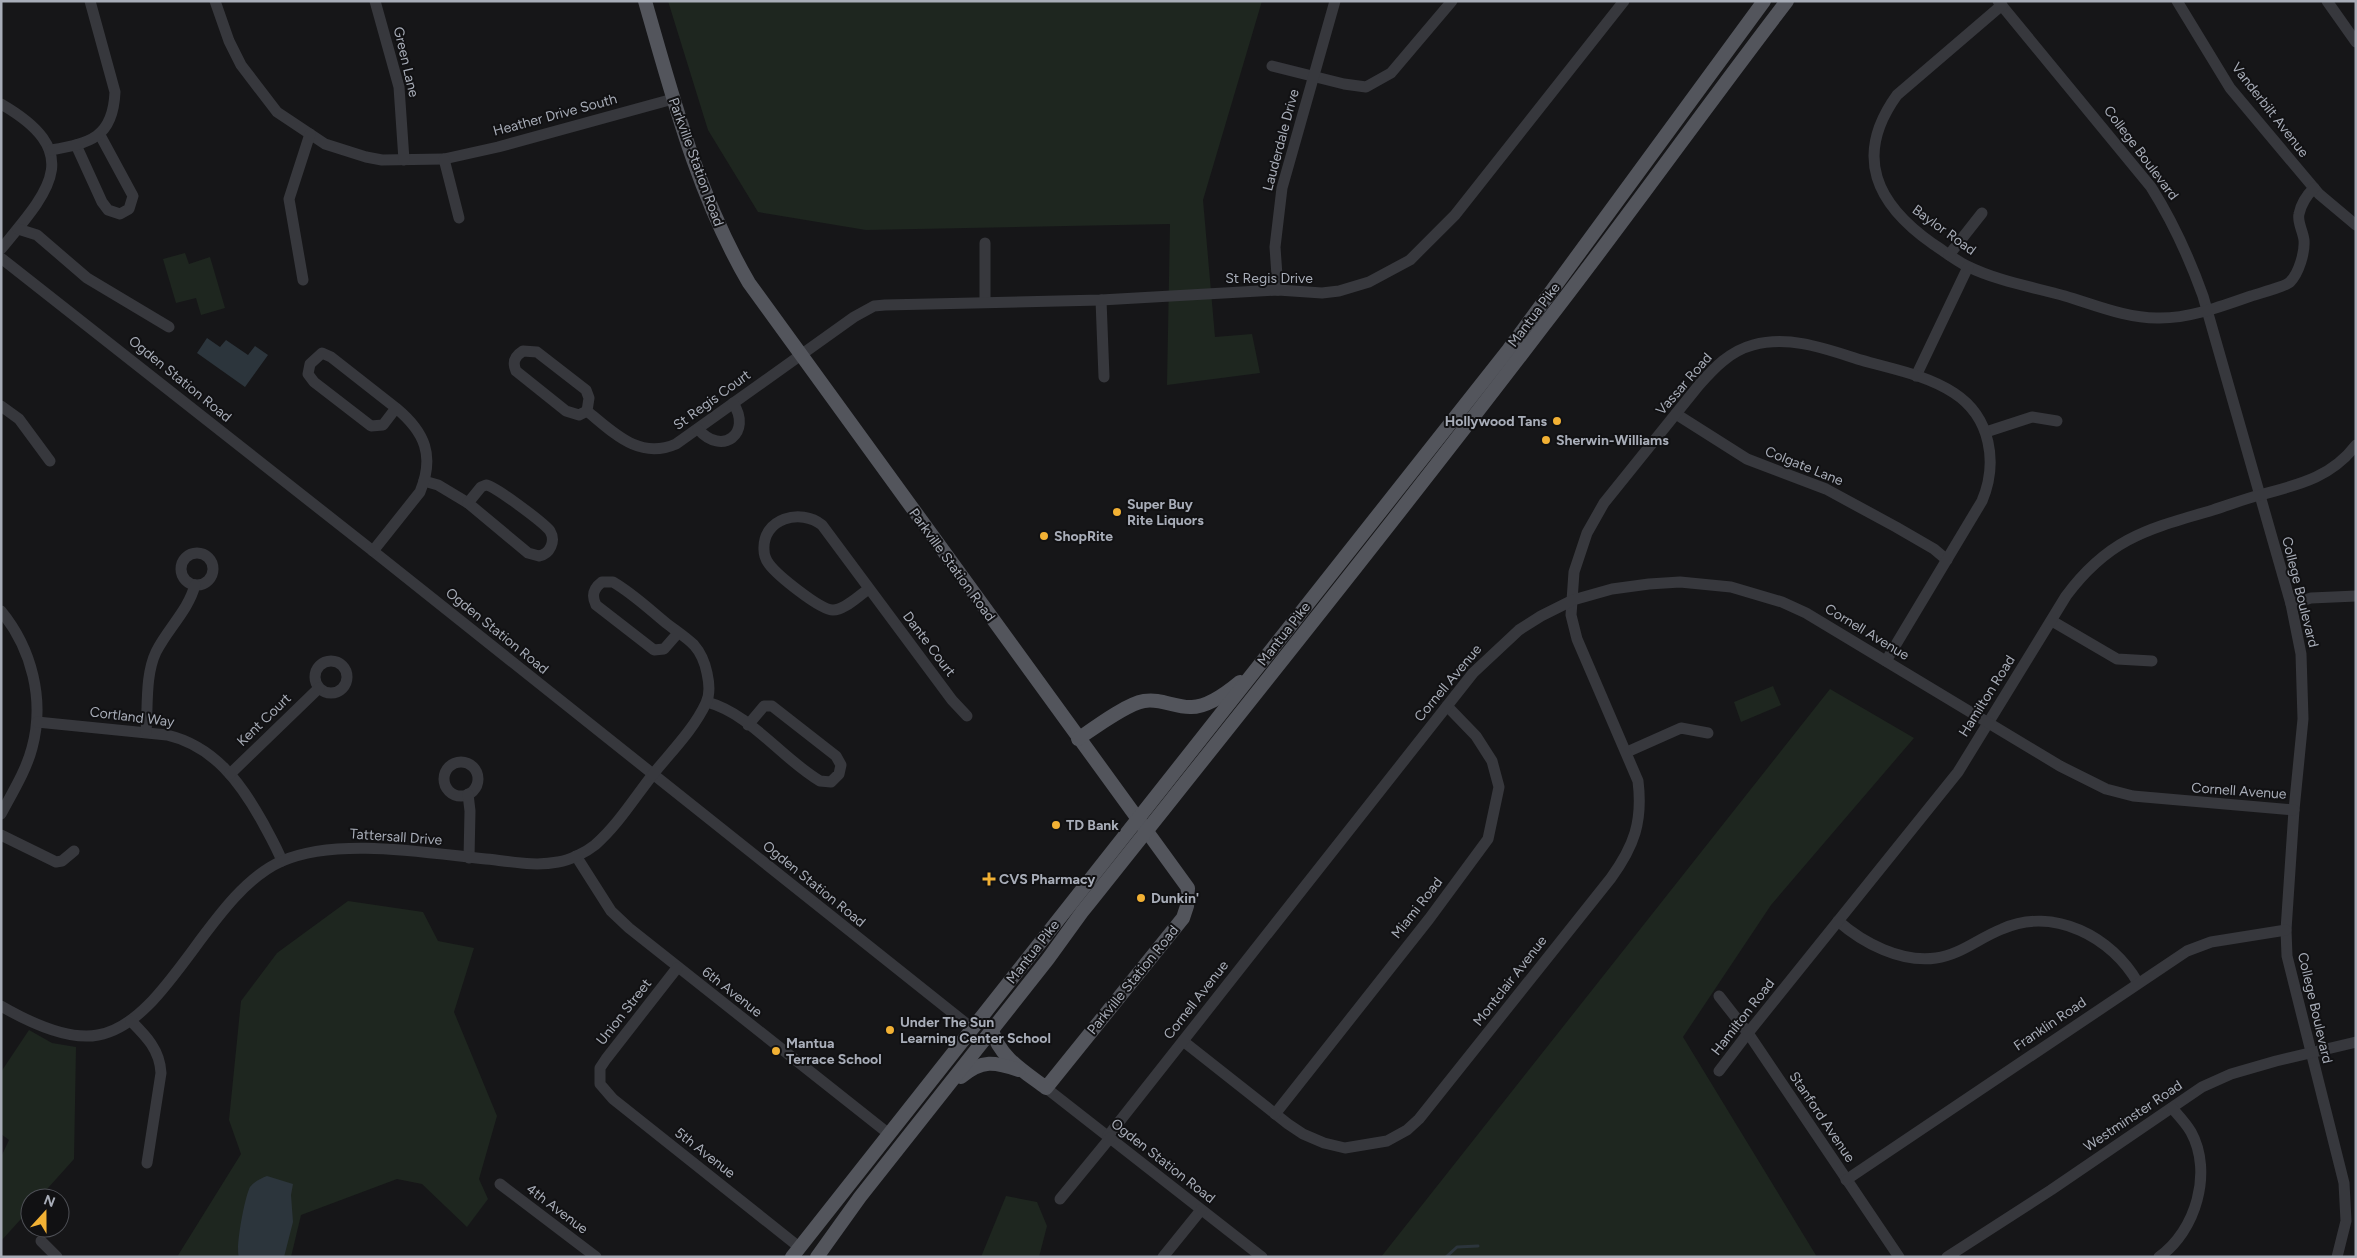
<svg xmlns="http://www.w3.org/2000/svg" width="2357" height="1258" font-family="Figtree,sans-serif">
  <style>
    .green { fill: #1e261f }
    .water { fill: #2c353c }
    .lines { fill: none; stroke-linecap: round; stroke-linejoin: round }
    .stream { stroke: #2c353c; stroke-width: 3 }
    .minor { stroke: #37383d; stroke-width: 11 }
    .major { stroke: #53555c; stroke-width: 14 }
    .poi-dot { fill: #f2b134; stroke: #111113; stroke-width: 2 }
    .labels { text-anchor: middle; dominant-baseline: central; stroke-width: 4; stroke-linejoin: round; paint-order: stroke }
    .street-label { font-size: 14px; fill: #a8adb8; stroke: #111113 }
    .poi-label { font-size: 14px; font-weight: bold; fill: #a8adb8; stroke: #111113; text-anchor: start }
  </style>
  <rect width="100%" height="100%" fill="#161618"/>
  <g class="green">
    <path d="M668,1H1262L1203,200L1215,337L1252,334L1260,373L1167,385L1170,224L866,230L758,212L708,130Z"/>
    <path d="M185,253L189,264L210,257L225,308L201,315L196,298L176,303L163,259Z"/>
    <path d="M1773,686L1781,705L1741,722L1734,702Z"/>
    <path d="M1830,689L1914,738L1771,905L1683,1037L1817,1257H1381Z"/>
    <path d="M348,901L423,912L438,941L474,948L454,1012L497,1116L479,1179L488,1199L467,1227L422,1184L397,1179L301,1215L291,1257H177L241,1154L229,1120L241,1001L277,953Z"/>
    <path d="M29,1030L52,1043L76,1047L74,1159L39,1198H30V1209L1,1241V1157L9,1140L1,1134V1072Z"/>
    <path d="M1006,1196L1037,1202L1047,1226L1039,1257H981Z"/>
  </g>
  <g class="water">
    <path d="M207,338L220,347L226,340L248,355L255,346L268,355L245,387L197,353Z"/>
    <path d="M267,1176L293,1184L291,1195L293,1222L284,1257H239C235,1248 245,1196 250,1187C254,1182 261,1178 267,1176Z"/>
  </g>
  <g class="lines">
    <path class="stream" d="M1446,1257L1457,1247L1478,1246"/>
    <g class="minor">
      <path d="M215,1L229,41L241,65L277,112L325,144L366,157L382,160L444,159L498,147L673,99"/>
      <path d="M375,1L399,87L404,160"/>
      <path d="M1998,1L2151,187C2173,222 2189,257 2203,296L2291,604L2301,654L2303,719L2294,810L2286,930L2287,956L2344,1183L2346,1221L2337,1257"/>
      <path d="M2177,1L2230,88L2319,194L2356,225"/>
      <path d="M2327,1L2356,42"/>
      <path d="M2002,5L1897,95C1853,156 1876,204 1933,244C1944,251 1955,260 1967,266C1997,281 2033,287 2065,296C2095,305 2128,319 2160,318C2191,318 2222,306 2251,296C2260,293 2285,287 2290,282C2299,273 2305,252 2304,240C2303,231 2297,222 2299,214C2301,204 2307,195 2314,188"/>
      <path d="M1272,66L1344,84L1366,87L1391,73L1452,1"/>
      <path d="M1,104C86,153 49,191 1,249"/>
      <path d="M76,145L102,202L108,210L120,214L129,209L133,196L100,135"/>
      <path d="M51,150C90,143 113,138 115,92L90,1"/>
      <path d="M444,159L459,218"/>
      <path d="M18,229L37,235L87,278L169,327"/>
      <path d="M985,243V302"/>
      <path d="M1949,255L1982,213"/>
      <path d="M1,258L373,551L973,1029"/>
      <path d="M303,280L289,199L310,134"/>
      <path d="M1278,290L1275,247L1282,188L1335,1"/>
      <path d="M1101,300L1104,377"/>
      <path d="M1916,376L1968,267"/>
      <path d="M1,406L19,419L50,461"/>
      <path d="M587,411L579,415L566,411L516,371C512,362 515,356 523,351L537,352L586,390L589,398L587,411C614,433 639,460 676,444L854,317L874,306L885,305L1101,300L1278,290L1322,293L1339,291L1369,282L1410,260L1455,215L1624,1"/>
      <path d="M1676,414L1747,459L1826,489L1896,527L1934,549L1947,560"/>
      <path d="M698,429C722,457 753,433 733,403"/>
      <path d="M1986,432L2032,417L2057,421"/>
      <path d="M424,481L438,485L468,503"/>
      <path d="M486,485C495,486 544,523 550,531C556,541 550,554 539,556L528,553L468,503L481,487Z"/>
      <path d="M373,551L420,492C435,456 425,432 396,408L331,357L322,353L310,364L308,374L314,382L371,426L383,425L396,408"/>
      <circle cx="197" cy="569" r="16"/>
      <path d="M869,589C859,595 845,610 833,610C820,610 777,575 769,564C766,560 764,555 764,550C762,518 801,508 822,525L952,700L967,716"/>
      <path d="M2291,604L2311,598L2356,596"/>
      <path d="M1,611C32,649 45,700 32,748C26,771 12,793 1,814"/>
      <path d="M2052,621L2117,659L2152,661"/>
      <circle cx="331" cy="677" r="16"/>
      <path d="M707,702C751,714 781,758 820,781L831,782L839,774L841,765L836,756L772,706H764L748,725"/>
      <path d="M37,722L167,735C214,746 241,783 263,823C270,836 277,848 282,861"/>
      <path d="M146,732C148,707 145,675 156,652C168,628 188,611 195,585"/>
      <path d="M1627,752L1681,728L1708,733"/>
      <circle cx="461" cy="779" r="17"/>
      <path d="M230,774L319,688"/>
      <path d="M468,794L470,811L469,858"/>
      <path d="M1,835L56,862L62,861L74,851"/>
      <path d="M576,856L611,911L629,928L889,1134"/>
      <path d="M1838,921C1863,943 1901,963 1936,958C1960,955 1979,938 2002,929C2054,906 2112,937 2138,983"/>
      <path d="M677,968L606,1059L600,1068V1084L613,1099L799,1247"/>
      <path d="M1719,996L1748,1033L1899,1257"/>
      <path d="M1,1006C27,1021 67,1041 98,1035C168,1023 209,893 282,861C337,837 427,853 486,859C510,861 533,867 558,862C570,860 585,853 595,845C618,825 635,797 654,773C671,752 694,729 706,703C710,695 709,682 707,673C705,663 701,653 694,645C686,637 675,630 666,623C649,609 632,593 613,582H602C594,588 591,595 596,605L654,650L664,649L678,633"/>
      <path d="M131,1021C146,1036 160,1050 161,1073L147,1163"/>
      <path d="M1183,1041L1288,1124L1303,1134L1324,1143L1345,1148L1387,1141L1407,1130L1419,1119L1611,878C1634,846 1643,822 1638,781L1577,639L1571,615L1574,572L1587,533L1604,503L1699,385C1714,368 1730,351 1753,345C1790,335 1826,349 1861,360C1892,369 1927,375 1954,393C1991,417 1998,463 1982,501L1886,661"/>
      <path d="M1719,1071L1748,1033L1958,772L2066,596C2109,538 2148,529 2213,510C2229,505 2244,499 2260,495C2297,485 2331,478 2356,445"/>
      <path d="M1046,1088L1262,1257"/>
      <path d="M1275,1114L1429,919L1488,839L1499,787L1492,761L1476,736L1447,706"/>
      <path d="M1108,1136L1473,673L1519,630L1541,616L1573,600L1612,589L1649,584L1680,582L1731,587L1782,602L1806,613L2060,766L2106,789L2133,796L2294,810"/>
      <path d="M1846,1180L2187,951L2211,942L2286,930"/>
      <path d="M500,1184L596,1257"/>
      <path d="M1060,1199L1110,1138"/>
      <path d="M41,1241L57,1257"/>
      <path d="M1163,1257L1201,1210"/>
      <path d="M1947,1257L2051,1190L2202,1087L2231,1074L2276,1061L2356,1042"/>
      <path d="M2159,1257C2196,1231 2213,1172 2191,1132C2186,1123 2178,1115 2172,1108"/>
    </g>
    <g class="major">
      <path d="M645,1C673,98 698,196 749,283L1188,888L1187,906L1183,918L1046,1088C1025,1072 999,1057 992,1030"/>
      <path d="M1078,739C1094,728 1126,704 1144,701C1160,698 1174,707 1190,707C1207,708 1228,692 1240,682"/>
      <path d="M961,1077C982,1059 995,1062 1019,1070"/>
      <path d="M792,1257L1509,349L1764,1"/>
      <path d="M817,1257L860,1197L1048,959L1082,912C1237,717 1393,523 1544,325C1627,218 1705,108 1787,1"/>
    </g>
  </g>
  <g class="poi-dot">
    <circle cx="1557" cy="421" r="5"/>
    <circle cx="1546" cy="440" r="5"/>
    <circle cx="1117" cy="512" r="5"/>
    <circle cx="1044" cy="536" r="5"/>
    <circle cx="1056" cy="825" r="5"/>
    <path d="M986.5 871.5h5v5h5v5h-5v5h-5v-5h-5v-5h5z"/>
    <circle cx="1141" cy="898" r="5"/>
    <circle cx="890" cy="1030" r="5"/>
    <circle cx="776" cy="1051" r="5"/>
  </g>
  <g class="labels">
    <g class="street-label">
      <text transform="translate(406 62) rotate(77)">Green Lane</text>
      <text transform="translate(2270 110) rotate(52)">Vanderbilt Avenue</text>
      <text transform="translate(555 115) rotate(-15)">Heather Drive South</text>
      <text transform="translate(1281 140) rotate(-75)">Lauderdale Drive</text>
      <text transform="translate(2141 153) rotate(53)">College Boulevard</text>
      <text transform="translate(696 162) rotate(70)">Parkville Station Road</text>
      <text transform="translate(1944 230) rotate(36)">Baylor Road</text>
      <text x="1269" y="278">St Regis Drive</text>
      <text transform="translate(1534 315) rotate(-53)">Mantua Pike</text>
      <text transform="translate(180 379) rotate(39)">Ogden Station Road</text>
      <text transform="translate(1684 384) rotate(-49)">Vassar Road</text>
      <text transform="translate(712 400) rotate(-36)">St Regis Court</text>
      <text transform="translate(1804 466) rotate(22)">Colgate Lane</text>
      <text transform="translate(952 565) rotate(54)">Parkville Station Road</text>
      <text transform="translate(2300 592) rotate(76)">College Boulevard</text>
      <text transform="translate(497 631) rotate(39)">Ogden Station Road</text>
      <text transform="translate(1867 632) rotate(31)">Cornell Avenue</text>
      <text transform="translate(1284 634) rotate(-52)">Mantua Pike</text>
      <text transform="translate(929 644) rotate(53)">Dante Court</text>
      <text transform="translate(1448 683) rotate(-50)">Cornell Avenue</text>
      <text transform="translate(1987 696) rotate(-58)">Hamilton Road</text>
      <text transform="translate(132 717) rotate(7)">Cortland Way</text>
      <text transform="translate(264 720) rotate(-44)">Kent Court</text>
      <text transform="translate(2239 791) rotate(4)">Cornell Avenue</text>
      <text transform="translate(396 837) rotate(4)">Tattersall Drive</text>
      <text transform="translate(814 884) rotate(39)">Ogden Station Road</text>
      <text transform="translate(1417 908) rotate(-52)">Miami Road</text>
      <text transform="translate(1033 952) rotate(-52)">Mantua Pike</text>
      <text transform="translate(1133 980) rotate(-51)">Parkville Station Road</text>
      <text transform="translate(1510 981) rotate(-52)">Montclair Avenue</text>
      <text transform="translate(732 992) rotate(38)">6th Avenue</text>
      <text transform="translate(1196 1000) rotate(-52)">Cornell Avenue</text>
      <text transform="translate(2315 1008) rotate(77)">College Boulevard</text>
      <text transform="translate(624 1012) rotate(-52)">Union Street</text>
      <text transform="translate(1743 1017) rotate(-52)">Hamilton Road</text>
      <text transform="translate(2050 1024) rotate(-34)">Franklin Road</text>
      <text transform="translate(2133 1116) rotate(-34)">Westminster Road</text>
      <text transform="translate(1822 1117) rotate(56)">Stanford Avenue</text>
      <text transform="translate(705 1153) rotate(38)">5th Avenue</text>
      <text transform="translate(1163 1161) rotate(38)">Ogden Station Road</text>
      <text transform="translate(557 1209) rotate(37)">4th Avenue</text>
    </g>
    <g class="poi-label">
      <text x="1547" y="421" text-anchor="end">Hollywood Tans</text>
      <text x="1556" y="440">Sherwin-Williams</text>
      <text x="1127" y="504">Super Buy<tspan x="1127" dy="16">Rite Liquors</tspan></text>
      <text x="1054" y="536">ShopRite</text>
      <text x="1066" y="825">TD Bank</text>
      <text x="999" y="879">CVS Pharmacy</text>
      <text x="1151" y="898">Dunkin'</text>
      <text x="900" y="1022">Under The Sun<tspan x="900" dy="16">Learning Center School</tspan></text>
      <text x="786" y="1043">Mantua<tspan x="786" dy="16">Terrace School</tspan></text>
    </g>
  </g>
  <rect width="2357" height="1258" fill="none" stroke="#a8adb8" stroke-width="5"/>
  <g transform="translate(45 1213) rotate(21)"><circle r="24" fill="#111113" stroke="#4d4f55"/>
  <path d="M0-4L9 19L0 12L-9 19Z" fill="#f2b134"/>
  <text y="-8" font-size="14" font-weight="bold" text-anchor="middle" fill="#a8adb8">N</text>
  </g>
</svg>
